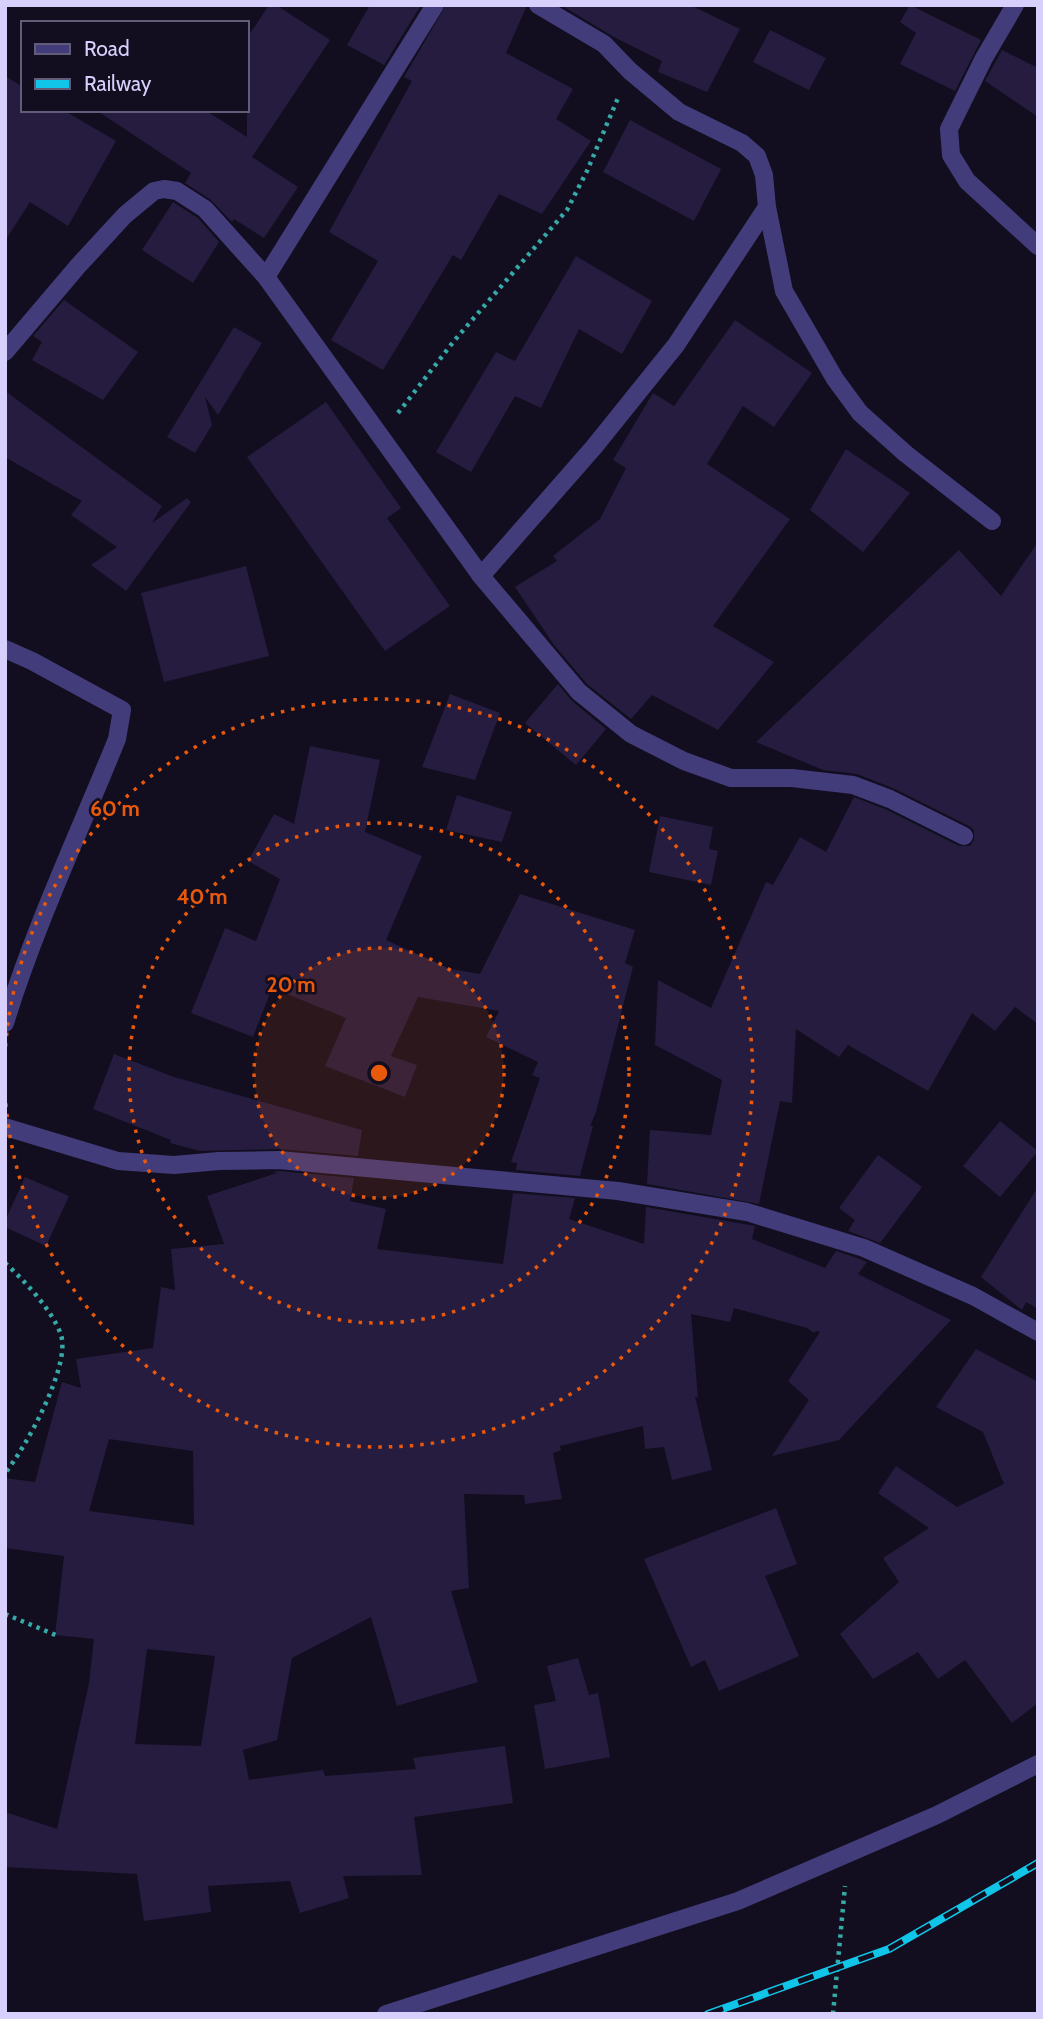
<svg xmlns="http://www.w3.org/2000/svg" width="1043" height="2019" font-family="Cabin,sans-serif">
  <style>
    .building { fill: #251c3f; fill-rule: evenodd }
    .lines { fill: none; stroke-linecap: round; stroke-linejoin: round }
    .path { stroke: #36a9a9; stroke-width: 4.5; stroke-dasharray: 3.5 5; stroke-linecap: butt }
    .minor { stroke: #433c7b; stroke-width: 18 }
    .rail-casing { stroke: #10c5e7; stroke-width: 8 }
    .rail { stroke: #120e1f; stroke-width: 5; stroke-dasharray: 16; stroke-linecap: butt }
    .ring { fill: none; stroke: #e8590c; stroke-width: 3.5; stroke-dasharray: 3.5 7 }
    .centre { fill: #e8590c; stroke: #120e1f; stroke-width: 3.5 }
    .ring-label { font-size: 21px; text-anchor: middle; font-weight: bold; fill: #e8590c; stroke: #120e1f; stroke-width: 5; stroke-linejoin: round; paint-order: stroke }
  </style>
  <rect width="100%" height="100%" fill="#120e1f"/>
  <g class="building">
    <path d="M269,5H276L330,40L252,157L298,187L264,238L234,219L232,222L211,200L185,183L191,173L96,110H205L247,137V38Z"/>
    <path d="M370,5H421L384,65L347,45Z"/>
    <path d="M446,5H527L506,53L573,89L556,119L591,141L542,214L499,194L461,260L453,255L383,370L331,340L378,261L329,232L412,81L404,77Z"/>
    <path d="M561,5H690L740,29L707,92L658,72L662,61L612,36Z"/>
    <path d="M910,5L981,40L955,91L900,64L916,33L900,22Z"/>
    <path d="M770,30L826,58L809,90L753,62Z"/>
    <path d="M1002,50L1038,68V117L985,81Z"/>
    <path d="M5,76L23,87V110H63L116,141L68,226L30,202L5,241Z"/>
    <path d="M630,120L721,169L694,221L603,172Z"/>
    <path d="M173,202L198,218L219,242L193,283L142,250Z"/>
    <path d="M576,256L652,301L622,354L579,329L541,408L515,396L471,472L436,452L496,352L515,361Z"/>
    <path d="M64,300L138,352L103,400L32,360L42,342L33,336Z"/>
    <path d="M735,320L812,373L774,427L743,406L707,464L790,519L713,626L774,662L718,730L652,695L631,719L587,684L554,645L515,587L557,561L553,556L600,519L626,468L613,460L653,393L674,406Z"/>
    <path d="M234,327L262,343L218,415L205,397L212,425L195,453L167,437Z"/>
    <path d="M5,391L162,506L152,523L187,498L191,502L126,591L91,565L117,547L71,515L82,501L5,457Z"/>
    <path d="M326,402L401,508L387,518L450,606L385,651L247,457Z"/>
    <path d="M846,449L910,493L863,552L810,510Z"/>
    <path d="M1038,542V1024L1015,1007L995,1031L972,1013L928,1091L848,1045L839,1057L796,1029L792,1103L780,1101L759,1204L647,1184L650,1130L711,1135L722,1080L655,1045L658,980L711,1008L766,882L773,885L800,837L826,852L854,797L885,809L959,846H970L974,840V830L969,826L895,789L857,774L823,770L756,742L959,550L1001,596Z"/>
    <path d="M246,566L269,656L164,682L141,593Z"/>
    <path d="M558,684L572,701L606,729L576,765L525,723Z"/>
    <path d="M450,694L500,713L475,780L422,767Z"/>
    <path d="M310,746L380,760L365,832L422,856L386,940L450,969L480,974L520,894L635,930L625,963L633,967L596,1112L590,1126H593L580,1176L516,1170L517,1163L511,1162L540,1078L532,1075L538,1062L486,1037L499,1011L418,997L391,1056L417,1065L405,1097L325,1066L346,1018L272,988L253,1037L191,1013L225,928L256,941L280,879L248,861L274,814L294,824Z"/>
    <path d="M457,795L512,812L502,842L446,830Z"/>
    <path d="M660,816L713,827L709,849L718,851L711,885L649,872Z"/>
    <path d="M114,1054L174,1077L362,1130L358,1156L279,1149L200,1151L170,1143L171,1140L93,1109Z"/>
    <path d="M1000,1121L1038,1151L1000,1197L963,1166Z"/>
    <path d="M878,1155L922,1187L880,1243L848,1231L855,1220L839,1208Z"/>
    <path d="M279,1171L354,1178L350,1201L386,1209L377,1249L503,1264L513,1193L575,1198L569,1219L644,1244L646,1207L755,1226L752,1239L825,1268L836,1251L860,1259L867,1262L858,1274L951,1320L839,1440L772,1456L809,1400L788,1381L820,1332L816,1331L814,1333L807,1328L734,1308L730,1322L691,1314L698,1398L695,1396L712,1470L672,1480L664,1447L645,1449L643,1426L560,1446L561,1450L553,1453L562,1499L525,1504L524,1495L464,1494L469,1588L451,1591L478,1682L397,1706L371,1617L292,1658L277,1740L243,1750L249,1780L323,1770L325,1776L416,1769L413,1758L505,1746L513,1803L414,1817L422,1875L343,1876L349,1898L300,1913L290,1881L208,1886L211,1912L144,1921L137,1874L5,1867V1812L57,1829L89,1683L94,1639L55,1635L64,1556L5,1548V1478L35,1482L62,1382L81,1388L76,1359L153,1348L161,1287L175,1290L171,1249L224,1244L207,1196L277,1173L272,1172ZM109,1439L193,1451L194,1525L89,1511ZM147,1649L215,1656L201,1746L135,1744Z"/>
    <path d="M25,1177L69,1196L46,1246L5,1227V1221Z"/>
    <path d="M1038,1187V1309L1026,1302L1022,1310L981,1277Z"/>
    <path d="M976,1349L1038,1382V1703L1012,1723L965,1660L938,1679L918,1652L873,1679L840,1634L899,1582L883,1558L929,1528L878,1493L896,1466L957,1507L1004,1484L983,1432L936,1407Z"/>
    <path d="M776,1508L797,1564L765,1576L799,1656L719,1691L705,1660L691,1667L644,1559Z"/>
    <path d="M578,1658L589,1695L598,1693L610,1757L545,1769L534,1705L556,1701L547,1666Z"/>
  </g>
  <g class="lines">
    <g class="path">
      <path d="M398,413L454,341L567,210L587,171L618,98"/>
      <path d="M5,1263C24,1280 53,1311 61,1335C71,1366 25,1449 5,1473"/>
      <path d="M5,1614L58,1636"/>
      <path d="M833,2014L845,1886"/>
    </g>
    <g class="minor">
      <path d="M538,5L604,44L630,71L679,112L742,143L757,156L764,175L767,207L784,291L835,379L860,413L906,454L992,521"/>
      <path d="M1015,5L984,58L949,129L951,155L967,181L1038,246"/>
      <path d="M266,277L435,5"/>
      <path d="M5,352L78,266L125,215L154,191L164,189L177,191L205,209L266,277L481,576L579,692L631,734L684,761L731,778H792L853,785L890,799L964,836"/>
      <path d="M481,576L594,447L676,345L767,207"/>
      <path d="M5,649L32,661L122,710L117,739C79,833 35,926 5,1023"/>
      <path d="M5,1127L118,1161L174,1165L219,1161L279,1160L618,1191L747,1212L864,1248L973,1296L1038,1332"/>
      <path d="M386,2014L738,1901L937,1815L1038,1764"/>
    </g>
    <defs>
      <path id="rail" d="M708,2014L889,1949L1038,1863"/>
    </defs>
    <use href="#rail" class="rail-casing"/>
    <use href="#rail" class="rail"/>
  </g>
  <circle cx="379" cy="1073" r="125" fill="#e8590c" fill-opacity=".12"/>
  <g class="ring">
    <circle cx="379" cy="1073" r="125"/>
    <circle cx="379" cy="1073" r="250"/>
    <path d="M5 1057A374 374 0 1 1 5 1089"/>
  </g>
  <circle cx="379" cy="1073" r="10" class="centre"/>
  <g class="ring-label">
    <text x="115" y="816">60 m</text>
    <text x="202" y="904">40 m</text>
    <text x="291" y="992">20 m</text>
  </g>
  <rect width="1043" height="2019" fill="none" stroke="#d7d0fc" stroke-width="14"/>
  <rect x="21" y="21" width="228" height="91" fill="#120e1f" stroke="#615c77" stroke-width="2"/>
  <rect x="35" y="44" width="35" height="10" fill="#433c7b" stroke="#615c77" stroke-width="2"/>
  <text x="84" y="56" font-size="21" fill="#d7d0fc">Road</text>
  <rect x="35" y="79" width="35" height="10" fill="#10c5e7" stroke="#615c77" stroke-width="2"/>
  <text x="84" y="91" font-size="21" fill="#d7d0fc">Railway</text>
</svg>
